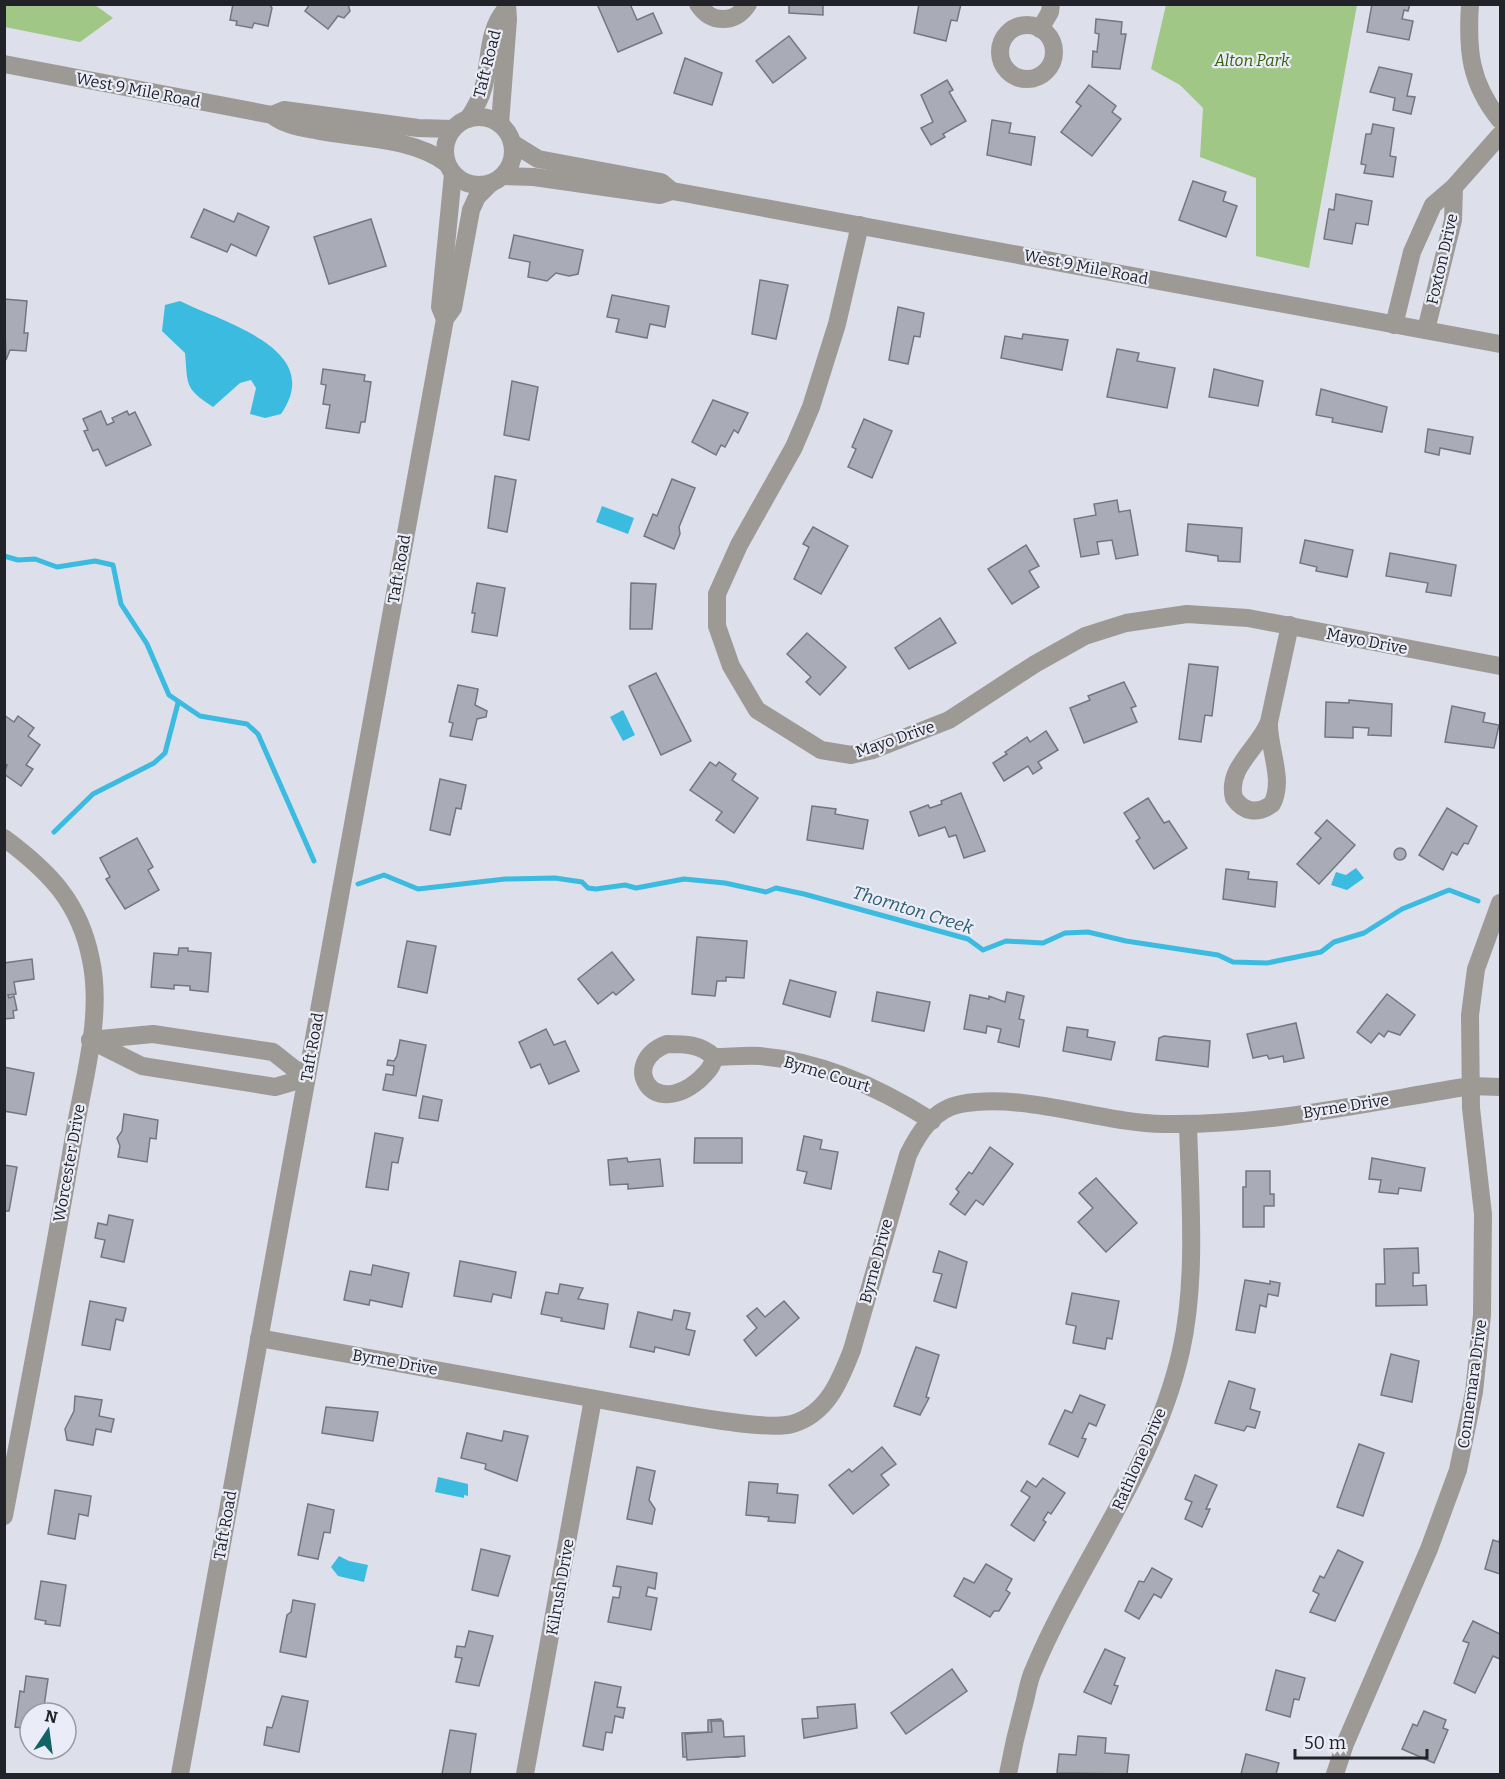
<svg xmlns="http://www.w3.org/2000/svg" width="1505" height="1779" font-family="Bitter,serif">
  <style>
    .green { fill: #a0c785 }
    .water { fill: #3bbbdf }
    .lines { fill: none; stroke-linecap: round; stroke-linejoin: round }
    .stream { stroke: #3bbbdf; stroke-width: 5 }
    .building { fill: #a9abb6; stroke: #747781; stroke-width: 1.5 }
    .minor { stroke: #9d9a96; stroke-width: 18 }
    .labels { text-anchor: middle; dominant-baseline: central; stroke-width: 4.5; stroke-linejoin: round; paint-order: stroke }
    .park-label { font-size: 16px; font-style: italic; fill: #376008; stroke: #eaecf8 }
    .street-label { font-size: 16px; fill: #222328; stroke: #eaecf8 }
    .water-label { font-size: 18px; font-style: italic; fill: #2d5f6f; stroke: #eaecf8 }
  </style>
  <rect width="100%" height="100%" fill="#dddfeb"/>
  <g class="green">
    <path d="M4,5H95L113,18L80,42L5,27Z"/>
    <path d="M1166,5H1357L1309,268L1256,256V178L1200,157L1203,108L1180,85L1151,69Z"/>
  </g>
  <g class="water">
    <path d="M180,301C224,323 326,349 281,414L265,418L250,414L256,388L251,380L240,383L213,407C184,388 188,385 185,353L162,331L165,305Z"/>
    <path d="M602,506L634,518L628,534L596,522Z"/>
    <path d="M623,710L635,735L623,741L610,717Z"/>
    <path d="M1356,868L1364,878L1347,890L1331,885L1336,872L1346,875Z"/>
    <path d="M438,1477L468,1484V1496L464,1495V1498L435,1492Z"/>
    <path d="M339,1556L349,1561L368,1565L364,1582L338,1576L331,1567Z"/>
  </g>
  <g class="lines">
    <g class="stream">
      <path d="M4,556L18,560L35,559L57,567L95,561L113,565L121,604L147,644L169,695L200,716L247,724L258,734L314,861"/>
      <path d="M54,832L93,794L154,763L165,753L178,703"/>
      <path d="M358,884L384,875L418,889L505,879L555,878L582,882L588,888L596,889L625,885L636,888L684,879L725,883L766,892L776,888L804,894L968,939L983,950L1006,941L1043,943L1065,933L1088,932L1126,941L1218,955L1233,962L1267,963L1321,952L1334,942L1364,933L1402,909L1449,890L1478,901"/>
    </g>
  </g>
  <g class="building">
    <path d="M233,4H269L272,8L268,26L254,23L252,28L236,25L237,21L230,20Z"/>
    <path d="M310,4H348L350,11L344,18L338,16L328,29L305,11Z"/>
    <path d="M597,4H630L637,20L653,13L662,33L618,52Z"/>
    <path d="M789,4H823V15L789,13Z"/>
    <path d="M919,4H961L957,21L951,20L946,41L914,33Z"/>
    <path d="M1372,4H1410L1408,11L1404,10L1402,19L1413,21L1409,40L1367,32Z"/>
    <path d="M1096,19L1122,22L1121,34H1126L1120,69L1092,67L1093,51L1097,52L1099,34L1095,33Z"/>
    <path d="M789,36L806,58L773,83L756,61Z"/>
    <path d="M685,58L722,73L712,105L674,93Z"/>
    <path d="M1379,67L1412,74L1407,96L1415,97L1411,114L1393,110L1395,98L1370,92Z"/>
    <path d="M947,80L953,90L949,92L966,121L943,134L945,137L931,145L921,128L933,122L921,95Z"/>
    <path d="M1089,85L1116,106L1112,112L1121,119L1092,156L1061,132L1081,106L1076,102Z"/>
    <path d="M992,120L1011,123L1009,133L1035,137L1031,165L987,155Z"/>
    <path d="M1373,124L1394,128L1390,156L1396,157L1393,177L1364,173L1366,165L1361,164L1366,134H1371Z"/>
    <path d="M1193,181L1226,192L1223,201L1237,206L1226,237L1179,220Z"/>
    <path d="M1336,194L1372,201L1368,225L1356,223L1352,244L1324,239L1329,209L1334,210Z"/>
    <path d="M204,209L234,222L238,213L269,227L256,256L231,244L227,252L191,237Z"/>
    <path d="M371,219L386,266L329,284L314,237Z"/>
    <path d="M514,235L583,250L578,274L569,276L556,273L547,281L528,277L530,262L509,258Z"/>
    <path d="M760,280L788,285L776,339L752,334Z"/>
    <path d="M612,295L669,306L665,327L650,324L647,338L616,332L619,319L607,317Z"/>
    <path d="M4,299L27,301L24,333H28L26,351L10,350L6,360Z"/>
    <path d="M898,307L924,313L920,337L914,336L908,364L889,360Z"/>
    <path d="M1023,334L1068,340L1062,370L1001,358L1005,336L1022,339Z"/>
    <path d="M1117,349L1139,353L1137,361L1175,368L1167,408L1107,397Z"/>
    <path d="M323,369L365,375L364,381L371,382L365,422H361L359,433L326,428L330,405L323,404L326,385L321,384Z"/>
    <path d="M1214,369L1263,381L1258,406L1209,397Z"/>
    <path d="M512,381L538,387L529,440L504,435Z"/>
    <path d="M1321,389L1387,407L1382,432L1332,422L1333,418L1316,415Z"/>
    <path d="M713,400L748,413L738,433L734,430L725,447L721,445L716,455L692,442Z"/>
    <path d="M101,411L107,425L114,422L112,418L127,411L129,415L135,412L151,445L106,466L98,449L93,451L84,431L88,430L83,419Z"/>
    <path d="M864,419L892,431L872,478L848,467L856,449L852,447Z"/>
    <path d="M1428,429L1473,437L1470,454L1440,448L1439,455L1425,452Z"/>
    <path d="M495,476L516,480L507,532L488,528Z"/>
    <path d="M672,479L695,488L679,527L680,534L674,549L644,536L653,514L657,516Z"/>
    <path d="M1117,500L1119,512L1130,510L1138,555L1116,559L1112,540L1097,542L1099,554L1081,557L1074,519L1096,515L1094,504Z"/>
    <path d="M1188,524L1242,528L1240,562L1218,561V556L1186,551Z"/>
    <path d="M813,527L848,546L821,594L794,579L809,547L803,544Z"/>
    <path d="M1305,540L1353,550L1347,577L1316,571L1317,567L1300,563Z"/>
    <path d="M1026,545L1039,566L1029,571L1039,587L1012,604L988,569Z"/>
    <path d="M1390,553L1456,565L1451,596L1426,592L1428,583L1386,576Z"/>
    <path d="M477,583L505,588L497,636L472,632L475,613H472Z"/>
    <path d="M631,583L656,584L652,629H630Z"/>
    <path d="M940,618L956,643L909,669L895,648Z"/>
    <path d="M807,633L846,667L820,695L806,682L811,677L787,654Z"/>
    <path d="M1189,664L1218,667L1212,716L1205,715L1201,742L1179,739Z"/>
    <path d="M656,673L691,741L661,755L629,686Z"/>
    <path d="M1124,682L1136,706L1131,708L1137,722L1084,743L1070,708L1090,700L1088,696Z"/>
    <path d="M458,685L478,689L475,705L487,711L486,717L477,719L472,740L450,736L453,723L449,722Z"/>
    <path d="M1349,700L1392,704L1391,736L1368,735L1369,728L1353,727V738L1325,737L1326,702L1349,703Z"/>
    <path d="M1452,706L1485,713L1483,722L1499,725L1494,748L1445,742Z"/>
    <path d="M4,715L14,722L18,716L34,728L28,736L40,745L26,765L33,769L21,786L4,774L7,765L4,763Z"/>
    <path d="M1046,731L1058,750L1038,762L1042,768L1033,774L1028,766L1004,781L993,763L1007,754L1005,752L1027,737L1030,742Z"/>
    <path d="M710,762L716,766L719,762L736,774L732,780L758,798L734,833L716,820L722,812L690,790Z"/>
    <path d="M440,779L466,785L461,809L456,808L450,835L430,830Z"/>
    <path d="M961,793L985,851L964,858L956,835L949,837L945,827L919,836L910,812L928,805L930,808L942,804L941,801Z"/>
    <path d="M1148,798L1164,823L1169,821L1187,848L1154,869L1136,841L1140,838L1124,813Z"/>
    <path d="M812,806L836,809L835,814L868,820L863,849L807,840Z"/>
    <path d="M1447,808L1477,826L1468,844L1464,843L1457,855L1452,852L1443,870L1419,855Z"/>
    <path d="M1327,820L1355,845L1319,884L1297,864L1321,838L1315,833Z"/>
    <path d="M137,838L153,867L148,870L159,890L125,909L106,879L110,877L100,858Z"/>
    <circle cx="1400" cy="854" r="6"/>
    <path d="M1226,869L1249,872L1248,879L1277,882L1275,907L1223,899Z"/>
    <path d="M697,937L747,941L744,978L726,977V981H717L715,996L692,994Z"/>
    <path d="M407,941L436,946L427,993L398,987Z"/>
    <path d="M179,948H188V951L211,953L208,992L190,990V986L174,985V989L151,987L154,953L178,955Z"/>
    <path d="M612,952L634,980L616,995L613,992L598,1004L578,979Z"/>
    <path d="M32,959L34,979L14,982L16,994L8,995L9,998L14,996L17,1010L13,1011L14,1018L4,1019V963Z"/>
    <path d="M790,980L836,992L830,1017L783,1004Z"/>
    <path d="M877,992L930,1002L924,1031L872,1021Z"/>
    <path d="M1007,992L1024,996L1019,1019L1024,1020L1019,1047L998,1042L1001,1029L987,1026L986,1033L964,1029L970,995L989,999V996L1005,1002Z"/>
    <path d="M1387,994L1415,1015L1400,1035L1388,1031L1384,1037L1379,1033L1371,1043L1357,1032Z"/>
    <path d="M1296,1023L1304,1058L1284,1062L1283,1056L1269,1059L1267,1055L1253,1058L1247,1034Z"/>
    <path d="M1067,1027L1088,1030L1087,1037L1115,1042L1111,1060L1063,1051Z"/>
    <path d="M546,1029L554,1045L565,1041L579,1071L549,1084L540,1064L531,1068L519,1042Z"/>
    <path d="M1164,1036L1210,1041L1208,1067L1156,1060L1159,1038Z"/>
    <path d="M400,1040L426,1045L416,1096L383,1090L386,1074L393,1075L394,1066L387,1065L388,1060L394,1061L397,1056Z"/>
    <path d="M4,1067L34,1073L26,1115L4,1111Z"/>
    <path d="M423,1096L442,1100L438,1121L419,1118Z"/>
    <path d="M124,1114L158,1120L156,1139L150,1138L147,1162L118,1157L120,1146L117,1138L122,1131Z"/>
    <path d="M375,1133L403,1138L398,1163L392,1162L388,1190L366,1187Z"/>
    <path d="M804,1136L822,1140L820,1149L838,1152L831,1189L804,1183L807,1172L797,1170Z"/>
    <path d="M695,1138H742V1163H694Z"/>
    <path d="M990,1147L1013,1164L983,1205L976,1200L965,1215L950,1204L959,1192L956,1189L969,1172L972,1174Z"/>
    <path d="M627,1158L628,1162L660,1159L663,1186L628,1189V1184L610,1185L608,1160Z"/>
    <path d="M1372,1158L1425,1168L1421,1191L1399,1188L1398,1194L1379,1192L1381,1180L1369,1179Z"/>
    <path d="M4,1165L17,1167L9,1211H4Z"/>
    <path d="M1246,1171H1270V1194H1274V1206H1264V1227H1243V1187H1246Z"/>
    <path d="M1096,1178L1137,1223L1106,1252L1078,1222L1093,1208L1079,1193Z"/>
    <path d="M109,1215L133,1220L124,1262L101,1257L105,1240L95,1238L98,1223L107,1225Z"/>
    <path d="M1418,1248L1419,1273H1413V1286L1426,1285L1427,1305L1376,1306V1284H1385L1384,1249Z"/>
    <path d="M939,1251L967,1262L956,1308L934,1301L942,1274L933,1272Z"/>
    <path d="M460,1261L516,1272L511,1298L493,1294L491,1302L454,1296Z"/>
    <path d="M373,1265L409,1273L402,1307L370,1300L369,1305L344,1300L350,1271L371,1275Z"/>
    <path d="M1245,1280L1270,1284V1281L1280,1283L1278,1296L1268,1294L1266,1307L1260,1305L1255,1333L1236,1330Z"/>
    <path d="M560,1284L583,1288L578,1299L608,1304L604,1329L561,1321L562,1318L541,1314L546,1292L558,1294Z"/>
    <path d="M1072,1293L1119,1301L1112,1339L1107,1338L1105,1349L1073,1343L1076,1326L1066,1324Z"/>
    <path d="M90,1301L126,1308L123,1321L116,1319L110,1350L82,1345Z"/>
    <path d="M784,1301L799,1318L756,1356L744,1340L757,1328L747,1316L757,1308L765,1317Z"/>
    <path d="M674,1310L690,1313L686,1329L695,1331L689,1355L655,1347L654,1352L630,1347L638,1312L672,1320Z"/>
    <path d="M916,1347L939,1355L926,1397L929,1398L920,1415L894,1406Z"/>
    <path d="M1391,1354L1419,1361L1412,1402L1381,1395Z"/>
    <path d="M1229,1381L1255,1389L1250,1409L1260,1412L1255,1428L1247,1426L1244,1431L1215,1423Z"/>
    <path d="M1080,1395L1105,1405L1096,1426L1089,1423L1082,1438L1086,1439L1078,1457L1049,1444L1065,1410L1072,1413Z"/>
    <path d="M75,1396L102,1400L99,1416L114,1419L111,1432L96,1429L93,1445L67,1440L65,1429L74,1411Z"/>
    <path d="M326,1407L378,1412L373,1441L322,1433Z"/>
    <path d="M504,1431L528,1436L517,1481L485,1469L486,1464L461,1458L467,1433L502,1441Z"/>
    <path d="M1359,1444L1384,1453L1363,1516L1337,1507Z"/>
    <path d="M882,1447L896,1464L881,1475L889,1485L853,1514L829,1485L849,1469L852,1472Z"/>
    <path d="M637,1467L655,1471L649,1500L655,1509L652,1524L627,1519Z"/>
    <path d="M1195,1475L1217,1485L1206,1509H1210L1202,1527L1185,1519L1192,1502L1185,1499Z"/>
    <path d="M1043,1478L1065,1493L1051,1514L1048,1512L1043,1520L1046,1522L1034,1541L1011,1525L1030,1497L1021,1491L1027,1481L1036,1487Z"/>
    <path d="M749,1482L778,1484L777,1493L798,1495L795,1523L768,1521L769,1517L746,1515Z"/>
    <path d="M55,1490L91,1496L88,1516L79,1514L75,1539L48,1534Z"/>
    <path d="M308,1504L334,1510L330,1533L324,1532L318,1559L298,1555Z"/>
    <path d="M1500,1537V1574L1485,1569L1493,1540L1499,1542Z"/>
    <path d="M481,1549L510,1556L498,1596L472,1590Z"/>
    <path d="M1338,1550L1363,1562L1335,1621L1310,1612L1319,1594L1313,1591L1320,1576L1324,1578Z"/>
    <path d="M986,1564L1012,1579L1006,1590L1010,1593L999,1611H994L990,1617L954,1596L964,1578L974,1583Z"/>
    <path d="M617,1566L657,1573L655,1589L648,1587L646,1596L657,1598L651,1630L608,1622L613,1597L619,1598L621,1587L613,1586Z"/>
    <path d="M1152,1568L1172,1579L1161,1598L1154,1594L1139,1619L1125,1611L1139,1581L1144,1582Z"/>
    <path d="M41,1581L66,1585L60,1626L45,1624L46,1621L35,1619Z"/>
    <path d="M293,1600L315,1604L306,1657L280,1652L287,1615L291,1612Z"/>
    <path d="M1473,1621L1500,1634V1659L1493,1656L1475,1693L1454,1683L1469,1643L1463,1641Z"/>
    <path d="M469,1631L493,1636L479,1686L456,1682L462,1658L455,1657L457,1646L465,1647Z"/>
    <path d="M1105,1649L1125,1658L1114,1685L1118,1686L1111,1704L1084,1692Z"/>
    <path d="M952,1669L967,1691L906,1734L891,1713Z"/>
    <path d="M1276,1670L1305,1678L1299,1700L1294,1699L1290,1717L1266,1710Z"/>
    <path d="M26,1676L48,1679L43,1713H30V1729L15,1727L20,1691L24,1692Z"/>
    <path d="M595,1682L621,1687L617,1707L625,1708L623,1718L615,1716L612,1733L606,1732L603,1750L583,1746Z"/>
    <path d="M282,1696L308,1701L299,1752L264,1745L267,1727L272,1728Z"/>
    <path d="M855,1704L857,1728L804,1738L802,1719L818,1718L817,1707Z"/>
    <path d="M1424,1711L1446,1720L1443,1728L1448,1730L1434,1763L1402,1749L1413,1724L1417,1726Z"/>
    <path d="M721,1719L722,1738H738L739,1757H683L682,1733L708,1732V1720Z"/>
    <path d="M711,1721H723L724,1737L744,1736L745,1756L687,1760L685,1734L712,1732Z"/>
    <path d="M450,1730L476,1734L470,1774H442Z"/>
    <path d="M1078,1736L1106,1738L1105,1753L1129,1755L1127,1774L1057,1773L1059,1754L1076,1755Z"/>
    <path d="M1246,1754L1279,1763L1276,1774H1241Z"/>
  </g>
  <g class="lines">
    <g class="minor">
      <path d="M698,4C711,24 735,24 748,4"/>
      <path d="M1470,4C1467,51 1470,83 1500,120"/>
      <circle cx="1027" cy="52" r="27"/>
      <path d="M1040,29L1050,12L1051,4"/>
      <path d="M4,64L272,115C285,125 299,127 315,130C357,139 413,137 446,163"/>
      <path d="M272,115L284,110L418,128L453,129"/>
      <circle cx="479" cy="151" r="34"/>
      <path d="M468,119C474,110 480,100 483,89C491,62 486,32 506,9"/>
      <path d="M500,124L508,19L507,4"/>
      <path d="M512,143L538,159L661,182L672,191"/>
      <path d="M503,176L534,177L660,195L672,191L689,194L1500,344"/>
      <path d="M860,225L837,324L811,407L794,447L739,545L717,594V626L731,666L757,710L821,750L851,755L873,750L949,720L1035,664L1085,636L1126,623L1187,614L1248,618L1500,666"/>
      <path d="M445,319L440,307L453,174"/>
      <path d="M1394,325L1412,252L1433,205L1454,187L1500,135"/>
      <path d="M1426,330L1453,220L1454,187"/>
      <path d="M1269,722C1268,748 1285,780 1272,804C1258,814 1244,813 1234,798C1226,768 1259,748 1269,722L1290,625"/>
      <path d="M4,838C50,872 80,903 91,960C103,1017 83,1080 74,1136C53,1263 28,1390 4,1516"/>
      <path d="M90,1040L153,1034L273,1052L306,1078"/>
      <path d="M90,1040L142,1066L275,1087L306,1078"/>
      <path d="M667,1044C685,1044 700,1044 714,1057C713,1067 706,1073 699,1080C651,1121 619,1062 667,1044Z"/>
      <path d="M714,1057C729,1057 745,1055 760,1056C821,1061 882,1089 932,1121"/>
      <path d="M259,1338C392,1361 524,1387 657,1410C686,1415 767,1431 792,1424C827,1414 840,1381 852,1350L908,1155C919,1132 934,1109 961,1104C1024,1092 1100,1123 1164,1124C1267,1126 1370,1102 1471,1086L1500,1087"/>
      <path d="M180,1774L445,319L453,308L471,210L477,197L490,184"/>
      <path d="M525,1774L593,1399"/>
      <path d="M1008,1774C1012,1752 1017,1730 1023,1708C1027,1695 1028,1681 1034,1669C1079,1562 1155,1467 1181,1351C1197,1280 1190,1197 1188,1124"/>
      <path d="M1335,1774L1345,1744L1429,1549L1458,1470L1474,1392L1482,1315L1483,1214L1471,1108L1470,1015L1476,969L1500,903"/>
    </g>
  </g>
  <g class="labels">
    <g class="park-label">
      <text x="1252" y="60">Alton Park</text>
    </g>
    <g class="street-label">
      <text transform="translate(487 64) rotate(-76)">Taft Road</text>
      <text transform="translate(138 90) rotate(11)">West 9 Mile Road</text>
      <text transform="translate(1442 259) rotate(-77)">Foxton Drive</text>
      <text transform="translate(1086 267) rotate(11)">West 9 Mile Road</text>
      <text transform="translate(399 569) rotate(-80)">Taft Road</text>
      <text transform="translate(1367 641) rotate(11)">Mayo Drive</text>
      <text transform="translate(895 739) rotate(-19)">Mayo Drive</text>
      <text transform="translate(312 1047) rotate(-80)">Taft Road</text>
      <text transform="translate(827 1074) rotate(17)">Byrne Court</text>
      <text transform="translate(1346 1106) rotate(-9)">Byrne Drive</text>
      <text transform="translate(69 1163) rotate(-80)">Worcester Drive</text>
      <text transform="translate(876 1261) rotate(-75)">Byrne Drive</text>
      <text transform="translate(395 1362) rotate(10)">Byrne Drive</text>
      <text transform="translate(1472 1384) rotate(-82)">Connemara Drive</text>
      <text transform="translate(1139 1459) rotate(-66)">Rathlone Drive</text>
      <text transform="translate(225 1525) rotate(-80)">Taft Road</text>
      <text transform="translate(560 1587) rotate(-80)">Kilrush Drive</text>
    </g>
    <g class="water-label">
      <text transform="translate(913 910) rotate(17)">Thornton Creek</text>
    </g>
  </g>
  <rect width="1505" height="1779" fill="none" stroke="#222328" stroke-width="12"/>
  <g transform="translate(48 1731) rotate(13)"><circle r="28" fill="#eaecf8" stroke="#9a9ca5" stroke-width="1.5"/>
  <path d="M0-4.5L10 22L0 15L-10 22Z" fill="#126266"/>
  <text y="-9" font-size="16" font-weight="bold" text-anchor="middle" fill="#222328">N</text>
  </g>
  <path d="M1295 1749v9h132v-9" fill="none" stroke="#222328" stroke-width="3"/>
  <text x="1304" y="1749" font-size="18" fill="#222328" stroke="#eaecf8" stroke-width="4.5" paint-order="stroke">50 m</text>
</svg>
